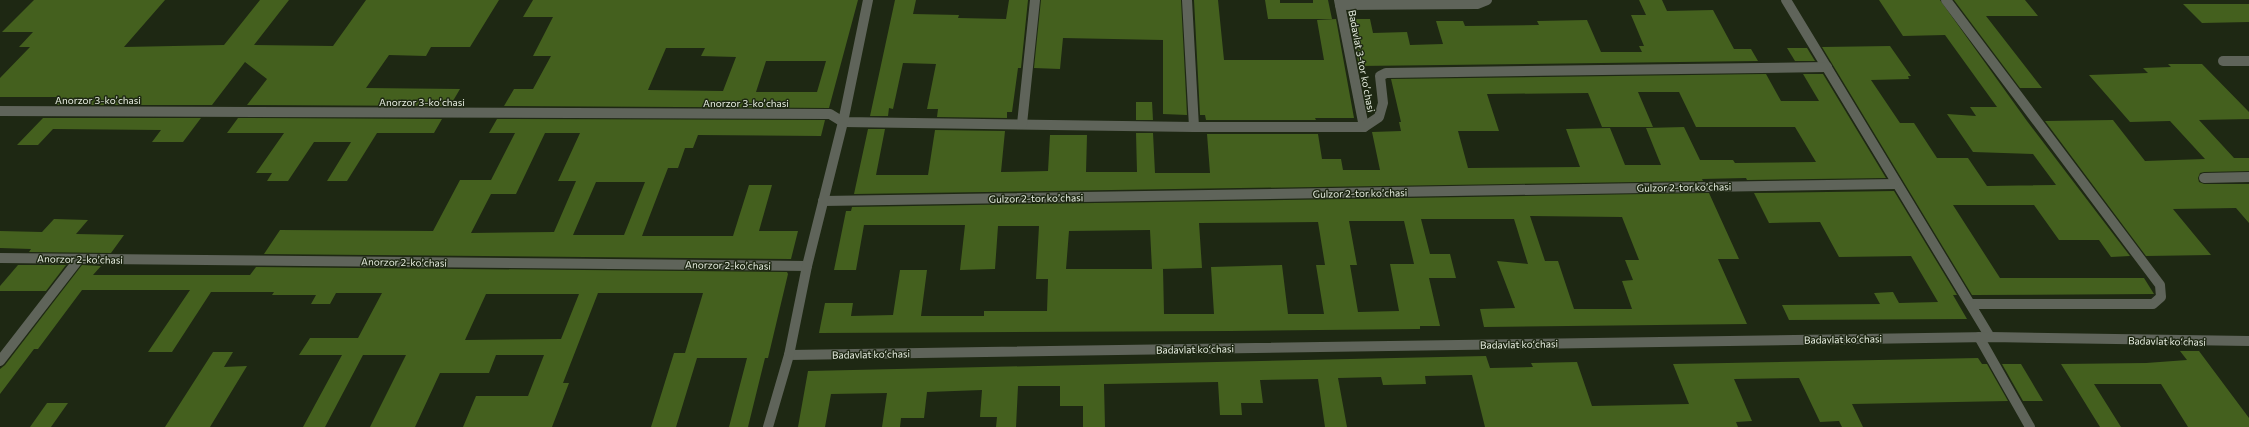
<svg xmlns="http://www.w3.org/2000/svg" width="2249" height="427" font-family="Commissioner,sans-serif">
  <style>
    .building { fill: #44601e; fill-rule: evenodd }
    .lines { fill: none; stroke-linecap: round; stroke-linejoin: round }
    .minor { stroke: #5f645a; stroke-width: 10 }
    .labels { text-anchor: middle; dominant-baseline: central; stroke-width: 3; stroke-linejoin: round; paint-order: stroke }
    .street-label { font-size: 10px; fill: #e7eee1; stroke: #1e2813 }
  </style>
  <rect width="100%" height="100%" fill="#1e2813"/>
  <g class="building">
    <path d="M34,0H165L124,47L224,45L260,0H289L254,45L333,46L366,0H499L470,47H431L426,56L389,55L366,88L460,89L450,106L247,105L267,79L245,62L212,105H55L61,97H0V78L30,47H19L33,32H2Z"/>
    <path d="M533,0H858L829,108L504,106L514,89H533L551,56H533L553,17H523ZM666,48H705L701,56L736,57L723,91L648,90ZM766,61H826L817,92H756Z"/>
    <path d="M895,0H916L913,14L959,15L958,18L1006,19L1009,0H1028L1021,68H1018L1012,112H1007V118L937,117L938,109H927L936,64L903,63L893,109L889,108L888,116H870Z"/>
    <path d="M1041,0H1181L1187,115L1163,114V40L1063,38L1060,69L1034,68Z"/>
    <path d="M1194,0H1218L1224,60H1324L1317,20L1336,19L1354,118H1315L1316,120H1206L1205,115H1200Z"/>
    <path d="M1265,0H1280V3H1313V0H1328L1332,19H1268Z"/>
    <path d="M1639,0H1662L1667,11L1713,10L1734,49H1751L1758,61L1359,66L1349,19H1370L1373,33L1407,32L1410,45L1443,44L1436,21H1463L1465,26L1539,25L1537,21L1587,20L1601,52H1642L1639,46H1644L1631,15H1646Z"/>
    <path d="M1879,0H1940L2027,121L2130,256L2111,257L2099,240H2059L2034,205H1953L2000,278H2144L2154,294L1972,295L1822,47L1890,46L1911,76H1908L1909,79L1871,80L1900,123H1914L1937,158H1968L1987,186L2056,185L2033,154L1973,152L1947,114L1976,116L1970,107H1997L1945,35L1903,36Z"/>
    <path d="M1954,0H2025L2038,16H1986L2042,88H2020Z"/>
    <path d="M2183,4H2249V22L2202,23Z"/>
    <path d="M1787,48H1807L1815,61H1795Z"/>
    <path d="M2168,64H2202L2249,112V119L2199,120L2234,158H2249V171L2204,172L2200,173L2198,178L2199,182L2204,184H2249V223L2236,208L2173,209L2211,255L2146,256L2045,121L2113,120L2145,161L2205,159L2170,121L2130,122L2089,75L2148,73L2143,68L2171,67Z"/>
    <path d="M1766,74L1781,101H1819L1803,74H1823L1886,178L1747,180L1746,178L1702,179L1703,181L854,194L868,129H885L876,175H928L935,130L1005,131L1001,172L1048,171L1050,135H1087L1086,172H1137L1136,133H1153L1155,173H1210L1207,134H1318L1322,159H1341L1343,170H1380L1372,132L1401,131L1399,122H1401L1391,79ZM1638,92H1679L1696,127H1795L1816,162L1735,163L1733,160H1700L1684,127L1646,128L1661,165H1625L1610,128L1566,129L1580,167L1468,168L1458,131H1499L1487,94L1588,93L1602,127H1653Z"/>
    <path d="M1136,102H1152L1153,120H1136Z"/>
    <path d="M43,118H201L183,142H152L161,130L53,129L38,145H17Z"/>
    <path d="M238,118L442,119L434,133H377L347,181H327L351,142H314L288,181H267L272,173H256L284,133H227Z"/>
    <path d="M497,119L825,120L821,136L698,135L693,148H685L678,168H668L642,236H733L749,185H772L759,231H798L791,259L264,254L280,230L433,231L460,180H491L515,133H489ZM545,133H580L558,181H576L554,232L471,233L491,194H516ZM596,182H645L624,235H573Z"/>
    <path d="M1894,191L1957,295H1953L1967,319L1789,320L1782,305L1880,304L1874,293L1893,292L1899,303L1938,302L1911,256L1839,257L1820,222L1769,223L1754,193Z"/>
    <path d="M1709,193L1739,259H1718L1747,324L1484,327L1480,309L1515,308L1497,261L1528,264L1514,219H1421L1430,254H1450L1456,278H1429L1440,326H1420V329L1230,331L819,333L825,303H853L851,316L893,315L900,270H927L921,316H984V311H1047L1048,279H1036L1039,226H998L995,269L960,270L965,225H864L856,270H834L846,211H851L852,207ZM1530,216L1622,217L1639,260H1625L1633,280L1622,281L1632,309H1574L1558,261H1545ZM1349,221H1404L1414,264H1390L1399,311L1358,312L1350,265H1357ZM1318,222L1325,265H1316L1324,314H1288L1282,265L1211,267L1214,314H1164L1163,269H1160L1202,268L1199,223ZM1150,230L1152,269H1066L1069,231Z"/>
    <path d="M54,219L88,220L76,234L124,235L111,253L29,252L31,249L0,248V231L42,232Z"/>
    <path d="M18,265H66L46,291H0V286Z"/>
    <path d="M82,265L101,266L93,275H250L256,267L787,272L788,274L768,358H765L748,427H729L747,358H697L676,427H651L674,353H685L703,293H598L563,383H569L552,427H463L476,396H528L544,355H496L489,373H440L415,427H370L406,355H363L325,427H303L342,355H299L310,338H358L382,293H336L330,304H311L316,295H272L274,292H211L172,352H148L190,290H82L38,349H34L0,394V369L5,365ZM486,294H579L561,339L465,340Z"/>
    <path d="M2180,351H2199L2249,418V427H2188L2161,384H2094L2121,427H2100L2061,364L2146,363L2187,360Z"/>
    <path d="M213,352H233L224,367L247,366L210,427H165Z"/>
    <path d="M1486,356L1490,368L1533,367L1531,363L1577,362L1592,406L1689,404L1673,364L1978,358L1982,364H1987L2008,401L1852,404L1863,427H1842L1839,421L1820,422L1799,378L1734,379L1752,421L1736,422L1738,427H1485L1472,375L1425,376L1426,384L1383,385L1381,377L1338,378L1347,427H1325L1318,379L1260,380L1263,403H1241L1242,415H1220L1218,382L1104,384L1105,427H1083V406H1060V386H1018L1016,427H996L997,417H980L982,390L927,392L924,418H901L900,427H882L887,393L831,394L825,427H798L808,371Z"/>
    <path d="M2002,364H2021L2043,401H2023Z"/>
    <path d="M47,403H68L51,427H30Z"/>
  </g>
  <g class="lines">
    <g class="minor">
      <path d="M1187,0L1194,127"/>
      <path d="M1339,0L1364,127"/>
      <path d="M1786,0L1990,337"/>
      <path d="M1946,0L2160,285L2161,297L2153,304H1971"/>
      <path d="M1340,5L1477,4L1487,0"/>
      <path d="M2223,61H2249"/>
      <path d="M0,111L830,114L843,122L1194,127H1364L1379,117L1383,103L1380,76L1386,73L1827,67"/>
      <path d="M1022,124L1035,0"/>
      <path d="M2204,178L2249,177"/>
      <path d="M823,201L1896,184"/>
      <path d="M0,258L807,266"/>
      <path d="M1979,337L2030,427"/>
      <path d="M789,355L1990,337L2249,341"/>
      <path d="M0,361L79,259"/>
      <path d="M768,427L789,355L807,266L843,122L868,0"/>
    </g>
  </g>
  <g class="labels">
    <g class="street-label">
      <text transform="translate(1362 61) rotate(79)">Badavlat 3-tor koʼchasi</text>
      <text x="98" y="100">Аnorzor 3-koʼchasi</text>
      <text x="422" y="102">Аnorzor 3-koʼchasi</text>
      <text x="746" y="103">Аnorzor 3-koʼchasi</text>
      <text transform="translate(1684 187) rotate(-1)">Gulzor 2-tor koʼchasi</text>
      <text transform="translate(1360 193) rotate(-1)">Gulzor 2-tor koʼchasi</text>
      <text transform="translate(1036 198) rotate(-1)">Gulzor 2-tor koʼchasi</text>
      <text transform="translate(80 259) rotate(1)">Аnorzor 2-koʼchasi</text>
      <text transform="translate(404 262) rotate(1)">Аnorzor 2-koʼchasi</text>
      <text transform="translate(728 265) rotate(1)">Аnorzor 2-koʼchasi</text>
      <text transform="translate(1843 339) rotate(-1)">Badavlat koʻchasi</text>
      <text transform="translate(2167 341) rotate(1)">Badavlat koʻchasi</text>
      <text transform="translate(1519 344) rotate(-1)">Badavlat koʻchasi</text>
      <text transform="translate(1195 349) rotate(-1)">Badavlat koʻchasi</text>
      <text transform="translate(871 354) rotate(-1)">Badavlat koʻchasi</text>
    </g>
  </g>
</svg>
